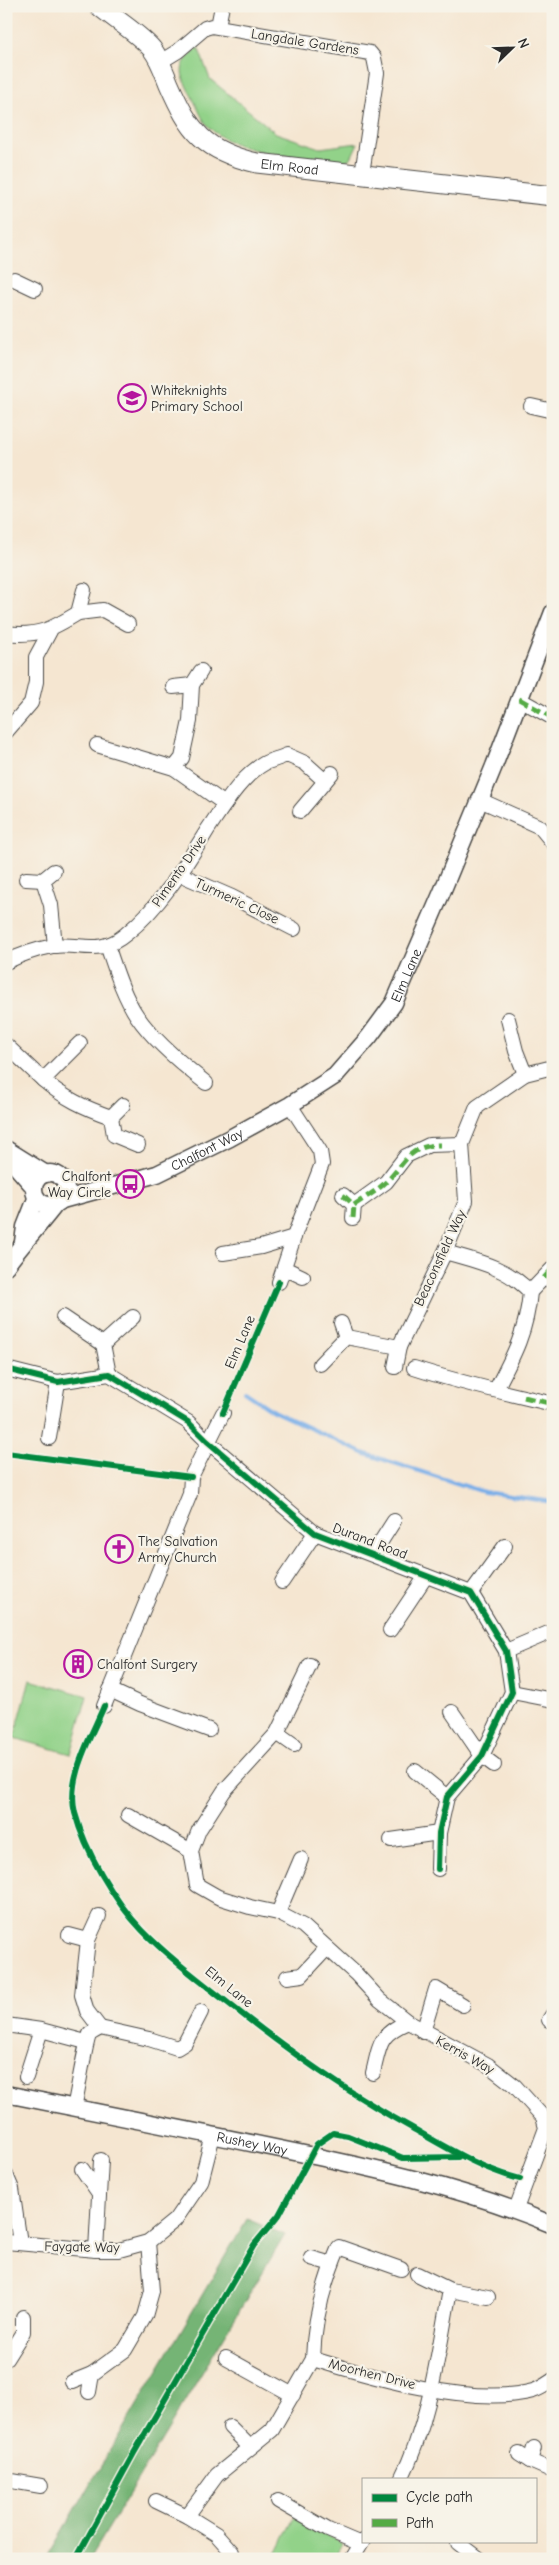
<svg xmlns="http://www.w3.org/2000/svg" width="559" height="2565" font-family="'Comic Neue',sans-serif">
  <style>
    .green { fill: #92d289; stroke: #5e7e5a }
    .forest { fill: #75b475; stroke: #507050 }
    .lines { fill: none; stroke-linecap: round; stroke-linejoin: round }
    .stream { stroke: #7aafe8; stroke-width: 4 }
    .minor-casing { stroke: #494744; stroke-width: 16 }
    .tertiary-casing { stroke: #494744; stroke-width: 19 }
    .secondary-casing { stroke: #494744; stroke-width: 21 }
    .minor { stroke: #fff; stroke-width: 14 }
    .tertiary { stroke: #fff; stroke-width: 16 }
    .secondary { stroke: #fff; stroke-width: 19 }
    .quiet { stroke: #54ab44; stroke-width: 5; stroke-dasharray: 10 5; stroke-linecap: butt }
    .cycleway-casing { stroke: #f7f3e8; stroke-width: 9 }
    .cycleway { stroke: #00873e; stroke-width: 6 }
    .labels { text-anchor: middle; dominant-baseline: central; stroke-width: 4.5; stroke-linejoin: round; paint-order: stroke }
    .street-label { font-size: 14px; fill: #2b2b2b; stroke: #f7f3e8 }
    .poi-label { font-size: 14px; fill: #2b2b2b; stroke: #f7f3e8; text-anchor: start }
  </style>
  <rect width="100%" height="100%" fill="#f7f3e8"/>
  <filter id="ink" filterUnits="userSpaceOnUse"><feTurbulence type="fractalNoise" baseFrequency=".02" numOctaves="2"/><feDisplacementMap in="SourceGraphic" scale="10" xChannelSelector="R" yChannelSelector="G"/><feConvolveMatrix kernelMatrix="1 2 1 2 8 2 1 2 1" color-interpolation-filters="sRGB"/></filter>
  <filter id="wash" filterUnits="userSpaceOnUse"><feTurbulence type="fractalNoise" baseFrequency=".0096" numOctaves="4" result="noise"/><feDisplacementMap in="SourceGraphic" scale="20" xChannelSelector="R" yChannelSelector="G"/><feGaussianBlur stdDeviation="1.12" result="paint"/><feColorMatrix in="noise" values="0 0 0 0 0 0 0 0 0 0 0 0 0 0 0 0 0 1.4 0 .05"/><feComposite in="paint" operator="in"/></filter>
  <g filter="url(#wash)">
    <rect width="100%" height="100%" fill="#f5e6d1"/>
    <g class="green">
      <path d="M198,47L210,79L276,133L320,148L358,143L351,158L343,162C305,157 234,156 208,126C200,117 196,103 190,93C178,70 179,65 198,47Z"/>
      <path d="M30,1680L87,1696L71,1754L14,1738Z"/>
      <path d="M295,2516L343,2544L335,2559H273Z"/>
    </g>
    <path class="forest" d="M247,2219L285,2235L90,2559H46Z"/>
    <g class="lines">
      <path class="stream" d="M245,1392L273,1411L363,1453L484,1492L553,1502"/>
    </g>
  </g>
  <g filter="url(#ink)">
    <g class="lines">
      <defs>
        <g id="minor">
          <path d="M218,26L222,6"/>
          <path d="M160,62L178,51L205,28L212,26L370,53L374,58L377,73L362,174"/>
          <path d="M14,279L35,289"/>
          <path d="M531,406L553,411"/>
          <path d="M78,613L103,610L128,624"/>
          <path d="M6,633C38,637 52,629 78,613L84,590"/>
          <path d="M173,687L192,685"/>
          <path d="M519,699L553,718"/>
          <path d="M6,732L31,703L36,682V657L50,631"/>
          <path d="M97,745L174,768L225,804"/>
          <path d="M174,768L182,758L190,721L192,685L201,671"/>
          <path d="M480,800L540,827L553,843"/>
          <path d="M300,811L332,773"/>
          <path d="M54,871L43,880L51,905L55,946"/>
          <path d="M179,874L232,897L294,929"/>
          <path d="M26,879L43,880"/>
          <path d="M107,945C115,968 123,995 137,1016C153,1040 183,1065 206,1083"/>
          <path d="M6,962C20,955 38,949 53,946C80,942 99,957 126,934C161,906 185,866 208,829C223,807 241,776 265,763C272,760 280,758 287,755L305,763L325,781"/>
          <path d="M508,1019L516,1051L525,1074"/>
          <path d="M6,1045L43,1080L80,1043"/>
          <path d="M43,1080C64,1098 85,1108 111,1117L114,1135L138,1145"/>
          <path d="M111,1117L123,1105"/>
          <path d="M343,1195L354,1205L386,1182L406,1156L429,1145L462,1144"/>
          <path d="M353,1218L354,1205"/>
          <path d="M445,1252C476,1261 507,1267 530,1292C527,1330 514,1355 496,1389"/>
          <path d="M223,1253L261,1247L294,1237"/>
          <path d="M284,1268L303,1277"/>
          <path d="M279,1282L296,1231L322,1164L320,1151L290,1105"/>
          <path d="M530,1292L553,1268"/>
          <path d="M63,1317L103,1344"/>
          <path d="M341,1323L346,1337"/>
          <path d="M320,1364L346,1337L399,1347L445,1252L466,1201L462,1144L477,1107L525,1074L553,1067"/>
          <path d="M395,1367L399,1347"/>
          <path d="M414,1368C460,1383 506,1393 553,1404"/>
          <path d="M6,1369L58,1382L109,1374L188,1422L207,1441L315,1533L471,1593L506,1651L512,1692L482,1756L447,1797L439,1833L438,1869"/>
          <path d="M109,1374L103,1344L133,1317"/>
          <path d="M49,1438L58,1382"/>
          <path d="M373,1554L394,1521"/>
          <path d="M282,1582L315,1533"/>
          <path d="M471,1593L505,1546"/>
          <path d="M390,1630L426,1576"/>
          <path d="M506,1651L553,1631"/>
          <path d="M310,1665L277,1733L224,1791L199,1830L191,1851L197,1885L218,1897L250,1907L278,1913L303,1926L356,1974L380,2000L408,2022L488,2065L515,2086L543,2117L546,2128L516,2209"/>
          <path d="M110,1690L140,1704L209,1730"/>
          <path d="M512,1692L553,1700"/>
          <path d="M104,1706L190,1494L191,1477L223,1413"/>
          <path d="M452,1712L482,1756L494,1765"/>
          <path d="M277,1733L294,1745"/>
          <path d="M415,1771L447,1797"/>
          <path d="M128,1815L191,1851"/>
          <path d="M391,1840L439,1833"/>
          <path d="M278,1913L301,1859"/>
          <path d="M99,1916L88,1940L82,1995L87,2011L100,2028"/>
          <path d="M69,1935L88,1940"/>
          <path d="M287,1977L302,1975L327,1948"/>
          <path d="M549,2020L553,2014"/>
          <path d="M6,2025L41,2030L86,2042"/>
          <path d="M423,2032L436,1989L463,2005"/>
          <path d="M373,2073C380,2044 379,2034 408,2022"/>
          <path d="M26,2077L41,2030"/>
          <path d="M74,2108C77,2096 86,2039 90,2034C93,2032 97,2030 100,2028L149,2039L177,2048L185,2043L201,2012"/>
          <path d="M82,2169L98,2192"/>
          <path d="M6,2175L12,2189L20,2243"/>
          <path d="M6,2242L96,2250H119L148,2242L175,2220L201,2182L213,2135"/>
          <path d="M96,2250L101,2160"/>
          <path d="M311,2258L332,2264"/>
          <path d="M417,2274L450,2290L488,2297"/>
          <path d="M226,2358L293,2395"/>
          <path d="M6,2359L23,2332V2317"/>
          <path d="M313,2359C314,2321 324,2282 339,2247L401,2269"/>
          <path d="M72,2382L92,2374"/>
          <path d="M89,2392L92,2374L125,2350L145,2316L152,2291L148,2242"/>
          <path d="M230,2427L250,2447"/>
          <path d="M534,2448L530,2461L553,2471"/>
          <path d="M519,2454L530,2461"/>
          <path d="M401,2479C430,2421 438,2353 450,2290"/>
          <path d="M6,2480L41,2486"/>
          <path d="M156,2501L187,2516L217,2475L272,2430L313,2359C372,2377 472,2407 533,2391C540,2389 547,2384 553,2380"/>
          <path d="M278,2501L328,2530L361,2544"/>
          <path d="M187,2516L216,2534L232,2552"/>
          <path d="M458,2543L479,2559"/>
          <path d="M352,2559L363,2541"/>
        </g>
        <g id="tertiary">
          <path d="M6,1149L46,1174"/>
          <path d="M6,1155L34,1187"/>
          <circle cx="50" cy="1189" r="16"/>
          <path id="s1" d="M62,1200L157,1174L230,1138L290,1105L335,1076L369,1037L394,1003L442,892L494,766L553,612"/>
          <path d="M23,1242L25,1227L36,1199"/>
          <path d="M6,1266C21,1245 39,1226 55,1205"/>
          <path id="s2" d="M6,2094C98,2113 189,2130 280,2149C373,2168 465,2188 553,2225"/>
        </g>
        <g id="secondary">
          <path id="s3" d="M99,6C116,20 138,33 152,49C160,59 164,72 169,84C190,132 204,151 257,163L553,196"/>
        </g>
      </defs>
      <use href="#minor" class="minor-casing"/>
      <use href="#tertiary" class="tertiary-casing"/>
      <use href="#secondary" class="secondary-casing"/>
      <use href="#minor" class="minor"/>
      <use href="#tertiary" class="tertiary"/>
      <use href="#secondary" class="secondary"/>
      <g class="quiet">
        <path d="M519,699L553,718"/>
        <path d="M343,1195L354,1205C364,1198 377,1191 386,1182C406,1163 408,1145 441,1145"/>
        <path d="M353,1218L354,1205"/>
        <path d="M544,1278L553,1268"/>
        <path d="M524,1397L553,1404"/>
      </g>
      <defs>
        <g id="cycleway">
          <path d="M6,1369L58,1382L109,1374L188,1422L207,1441L315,1533L471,1593L506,1651L512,1692L482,1756L447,1797L439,1833L438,1869"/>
          <path d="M223,1413L279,1282"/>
          <path d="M6,1453L191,1477"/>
          <path d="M104,1706C91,1737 66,1778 75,1813C85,1851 114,1901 142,1930C168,1957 199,1980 228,2003C287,2050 346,2092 412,2128C447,2148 481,2169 520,2179"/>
          <path d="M76,2559L134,2453L254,2245L279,2215L317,2144L333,2133L348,2136L403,2158L458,2157L459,2155"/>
        </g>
      </defs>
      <use href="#cycleway" class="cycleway-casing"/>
      <use href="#cycleway" class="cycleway"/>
    </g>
  </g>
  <defs>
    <symbol id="school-ring" viewBox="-11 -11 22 22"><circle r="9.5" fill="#f7f3e8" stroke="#b5179e" stroke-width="1.5"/><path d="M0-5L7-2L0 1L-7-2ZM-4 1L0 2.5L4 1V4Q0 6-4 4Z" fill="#b5179e"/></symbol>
    <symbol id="bus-ring" viewBox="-11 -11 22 22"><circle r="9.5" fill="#f7f3e8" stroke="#b5179e" stroke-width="1.5"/><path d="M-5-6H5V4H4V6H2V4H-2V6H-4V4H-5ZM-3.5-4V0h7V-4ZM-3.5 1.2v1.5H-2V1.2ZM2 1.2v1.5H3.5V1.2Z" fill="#b5179e"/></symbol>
    <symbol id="church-ring" viewBox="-11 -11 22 22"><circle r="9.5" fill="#f7f3e8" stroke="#b5179e" stroke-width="1.5"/><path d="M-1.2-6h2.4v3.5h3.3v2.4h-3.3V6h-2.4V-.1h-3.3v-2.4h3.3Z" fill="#b5179e"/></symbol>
    <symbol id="building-ring" viewBox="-11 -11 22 22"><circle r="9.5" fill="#f7f3e8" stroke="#b5179e" stroke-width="1.5"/><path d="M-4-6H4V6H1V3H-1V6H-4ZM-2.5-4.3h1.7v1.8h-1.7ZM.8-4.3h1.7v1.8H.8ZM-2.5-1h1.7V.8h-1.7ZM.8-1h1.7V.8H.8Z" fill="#b5179e"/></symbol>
  </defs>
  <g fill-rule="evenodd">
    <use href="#school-ring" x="116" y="382" width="32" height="32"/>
    <use href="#bus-ring" x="114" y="1168" width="32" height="32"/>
    <use href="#church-ring" x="103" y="1533" width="32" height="32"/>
    <use href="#building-ring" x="62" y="1648" width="32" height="32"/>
  </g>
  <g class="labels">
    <g class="street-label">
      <text transform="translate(305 42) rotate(9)">Langdale Gardens</text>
      <text stroke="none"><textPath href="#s3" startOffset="265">Elm Road</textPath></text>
      <text transform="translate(179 871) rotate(-55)">Pimento Drive</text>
      <text transform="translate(237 901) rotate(25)">Turmeric Close</text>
      <text stroke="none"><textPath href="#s1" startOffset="426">Elm Lane</textPath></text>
      <text stroke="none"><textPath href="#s1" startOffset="154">Chalfont Way</textPath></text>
      <text transform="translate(440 1258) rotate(-65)">Beaconsfield Way</text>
      <text transform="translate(240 1342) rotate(-67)">Elm Lane</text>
      <text transform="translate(370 1541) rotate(21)">Durand Road</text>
      <text transform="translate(229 1987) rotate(39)">Elm Lane</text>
      <text transform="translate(465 2055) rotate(29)">Kerris Way</text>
      <text stroke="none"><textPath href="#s2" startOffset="251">Rushey Way</textPath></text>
      <text transform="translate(82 2247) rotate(1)">Faygate Way</text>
      <text transform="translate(372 2374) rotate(14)">Moorhen Drive</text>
    </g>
    <g class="poi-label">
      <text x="151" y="390">Whiteknights<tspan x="151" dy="16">Primary School</tspan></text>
      <text x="111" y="1176" text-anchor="end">Chalfont<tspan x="111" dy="16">Way Circle</tspan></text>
      <text x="138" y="1541">The Salvation<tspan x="138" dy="16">Army Church</tspan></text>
      <text x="97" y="1664">Chalfont Surgery</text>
    </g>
  </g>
  <rect width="559" height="2565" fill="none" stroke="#f7f3e8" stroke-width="25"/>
  <rect x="362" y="2478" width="175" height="65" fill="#f7f3e8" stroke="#a5a39c"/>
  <rect x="372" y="2494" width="25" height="8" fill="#00873e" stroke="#a5a39c"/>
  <text x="406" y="2502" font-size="15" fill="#2b2b2b">Cycle path</text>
  <rect x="372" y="2519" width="25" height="8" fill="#54ab44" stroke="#a5a39c"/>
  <text x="406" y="2528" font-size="15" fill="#2b2b2b">Path</text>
  <g transform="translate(512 48) rotate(67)" stroke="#f7f3e8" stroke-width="4" paint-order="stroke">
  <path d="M0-4L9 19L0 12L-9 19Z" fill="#2b2b2b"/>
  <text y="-8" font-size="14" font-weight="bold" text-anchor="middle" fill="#2b2b2b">N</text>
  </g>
</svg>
